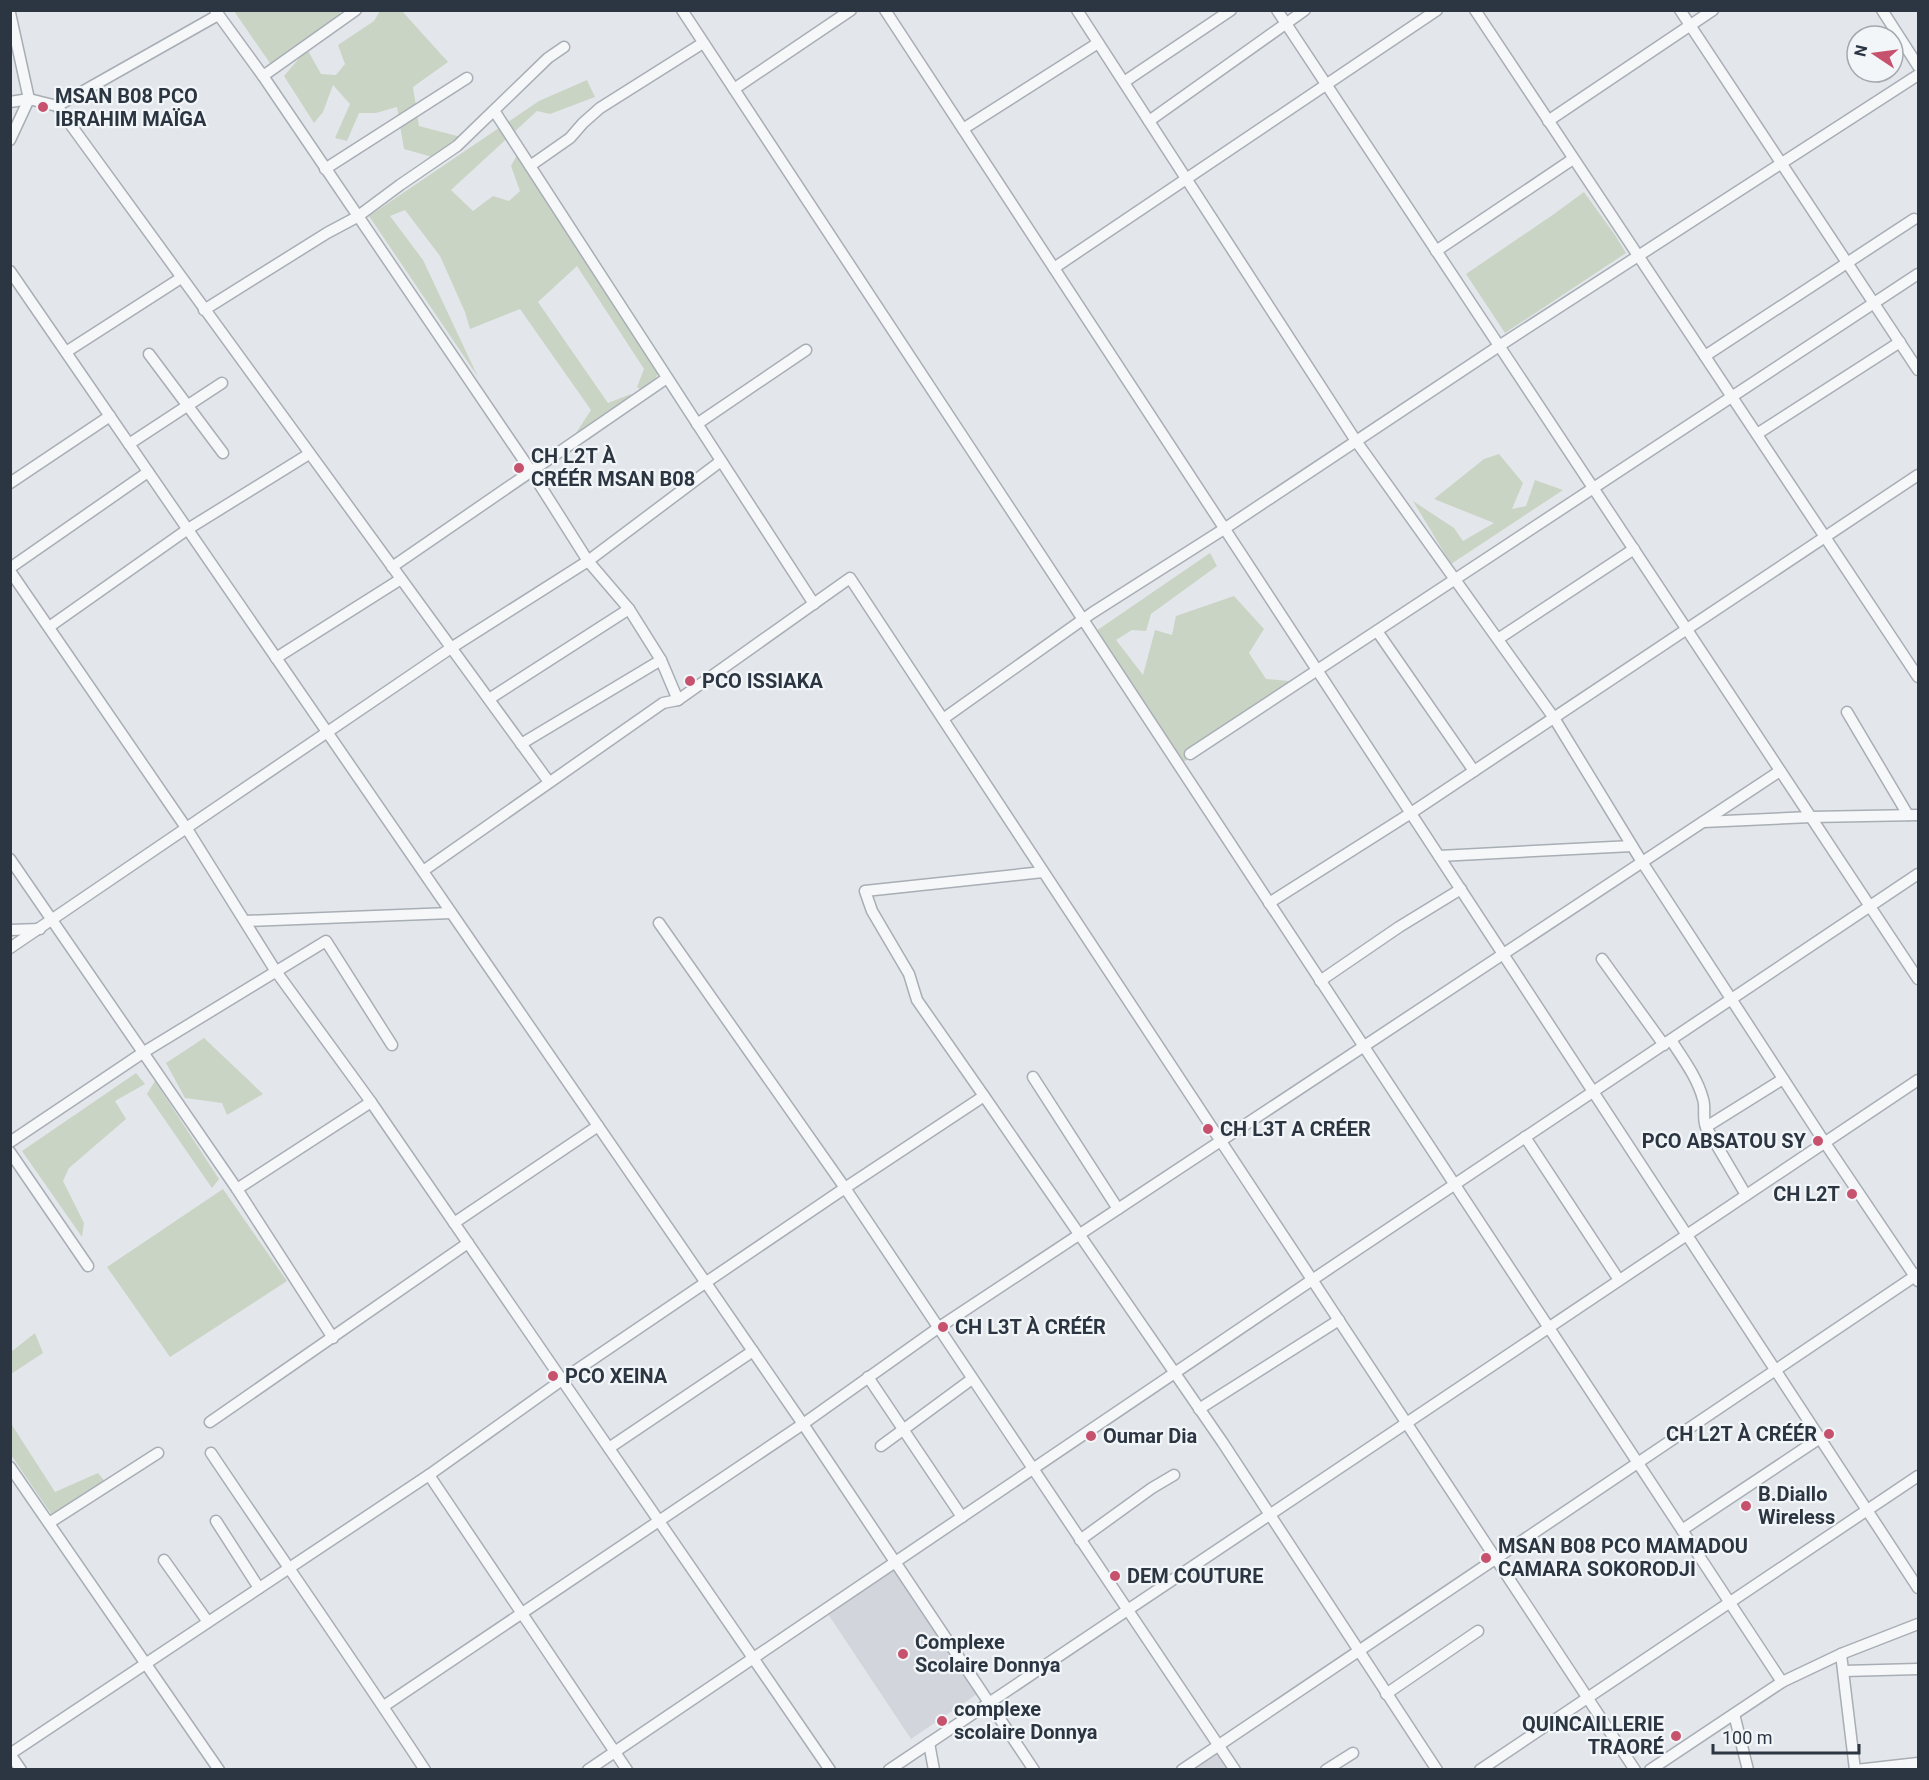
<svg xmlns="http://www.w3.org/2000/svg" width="1929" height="1780" font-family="Roboto,sans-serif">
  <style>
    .built { fill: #d2d6dc }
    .green { fill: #cad4c5 }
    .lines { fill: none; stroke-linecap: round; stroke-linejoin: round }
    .minor-casing { stroke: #a8aeb5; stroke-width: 13 }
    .minor { stroke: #f6f7f9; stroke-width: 10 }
    .poi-dot { fill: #c6526e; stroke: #f3f6f8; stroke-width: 2 }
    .labels { text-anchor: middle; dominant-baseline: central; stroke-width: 4.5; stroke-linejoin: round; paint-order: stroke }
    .poi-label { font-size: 20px; font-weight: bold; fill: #2c3642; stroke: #f3f6f8; text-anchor: start }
  </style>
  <rect width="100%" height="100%" fill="#e3e7eb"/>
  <g class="built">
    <path d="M894,1570L977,1694L911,1739L828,1614Z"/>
    <path d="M1218,1748L1233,1770H1186Z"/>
  </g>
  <g class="green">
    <path d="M234,11H340L341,20L274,69Z"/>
    <path d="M380,11H402L448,62L413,87L419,126L461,137L432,157L404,149L397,107L376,113H359L347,141L335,138L350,104L333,85L323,112L314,123L284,76L307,49L321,74L336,75L345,64L338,45L374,21Z"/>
    <path d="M587,80L595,97L550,114L537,111L451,190L473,211L493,196L509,201L520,191L511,166L522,146L659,370L649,396L637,387L644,369L577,266L538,302L608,403L631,394L636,403L589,440L574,436L591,410L520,309L470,329L465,312L440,256L405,210L390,216L423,260L478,377L369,216L539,101Z"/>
    <path d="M1584,192L1615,235L1626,253L1505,333L1466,274L1554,214Z"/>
    <path d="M1499,454L1523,483L1512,509L1526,506L1535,480L1563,490L1451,564L1413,501L1454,528L1463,541L1494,523L1434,499L1484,459Z"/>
    <path d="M1210,553L1217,566L1151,614L1146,631L1132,630L1116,640L1143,675L1155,630L1172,635L1176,616L1234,596L1264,629L1249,653L1266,679L1299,682L1182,763L1096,631Z"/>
    <path d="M204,1038L263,1094L227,1115L222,1103L185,1098L166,1063Z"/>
    <path d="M136,1073L145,1084L115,1101L126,1119L69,1168L63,1181L84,1223L82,1237L22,1151Z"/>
    <path d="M155,1081L219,1179L212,1188L147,1094Z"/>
    <path d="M223,1189L287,1281L170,1357L107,1267Z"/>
    <path d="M35,1333L43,1353L11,1374V1352Z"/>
    <path d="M10,1422L55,1492L98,1473L107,1484L52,1515L11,1455Z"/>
  </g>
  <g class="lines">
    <defs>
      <g id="minor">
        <path d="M215,10L263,76L531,471L588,561L629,609L661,660L678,700"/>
        <path d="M682,10L1782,1682"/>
        <path d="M885,10L1918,1588"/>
        <path d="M1077,10L1356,441L1554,718L1642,862L1825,1143L1918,1281"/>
        <path d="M1277,10L1918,979"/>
        <path d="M1475,10L1918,677"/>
        <path d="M1680,10L1918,370"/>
        <path d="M1882,10L1918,66"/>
        <path d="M10,13L29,99L10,140"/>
        <path d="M263,76L356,10"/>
        <path d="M1124,82L1231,10"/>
        <path d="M734,89L851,10"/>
        <path d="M10,102L29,99L57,106L549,782"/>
        <path d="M57,106L218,15"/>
        <path d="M495,112L814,604"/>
        <path d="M1149,121L1305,10"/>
        <path d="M1548,121L1713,10"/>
        <path d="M963,129L1098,43"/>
        <path d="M530,166L570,138L583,123L600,108L703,43"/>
        <path d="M325,169L467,78"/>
        <path d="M1436,251L1573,159"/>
        <path d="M1054,268L1437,10"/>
        <path d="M10,271L803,1424L1034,1770"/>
        <path d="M204,310L327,233L357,217L400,185L457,146L548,58L564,47"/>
        <path d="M66,352L181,278"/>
        <path d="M149,354L223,453"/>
        <path d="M1705,356L1914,219"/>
        <path d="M697,424L806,350"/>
        <path d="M1757,434L1900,342"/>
        <path d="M129,444L222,383"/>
        <path d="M10,483L110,416"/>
        <path d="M392,567L667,378"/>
        <path d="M10,568L148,472"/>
        <path d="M10,571L187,829L275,970L371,1102L830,1770"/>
        <path d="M49,627L188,529L309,454"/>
        <path d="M1377,631L1474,771"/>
        <path d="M1498,639L1634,549"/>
        <path d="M276,658L401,579"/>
        <path d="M489,699L629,609"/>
        <path d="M1847,712L1908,815"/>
        <path d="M943,719L1092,613L1224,529L1499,346L1918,75"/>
        <path d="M521,744L661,660"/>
        <path d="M1190,754L1918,274"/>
        <path d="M1703,822L1811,817L1918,815"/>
        <path d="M1439,856L1632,846"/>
        <path d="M10,859L237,1189L333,1338"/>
        <path d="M423,871L663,703L678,700L850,578L1635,1770"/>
        <path d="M1269,903L1411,813L1918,475"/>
        <path d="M246,921L451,913"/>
        <path d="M659,923L845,1188L984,1096L1223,1443L1437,1770"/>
        <path d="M10,930L40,929"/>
        <path d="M10,948L451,648L588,561L721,461"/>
        <path d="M1602,959L1664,1045"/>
        <path d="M1320,981L1399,927L1461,889"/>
        <path d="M1671,1040C1683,1059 1697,1077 1703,1099C1706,1108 1702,1118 1706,1127L1746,1195"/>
        <path d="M1033,1077L1118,1209"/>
        <path d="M984,1096L917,1000L909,974L872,911L865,891L1043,872"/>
        <path d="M1706,1127L1783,1079"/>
        <path d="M1525,1137L1619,1280"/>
        <path d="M10,1142L144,1052L326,941L392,1045"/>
        <path d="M10,1152L88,1266"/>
        <path d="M237,1189L371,1102"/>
        <path d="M454,1223L598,1126"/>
        <path d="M868,1377L962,1517"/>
        <path d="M1199,1409L1339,1320"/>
        <path d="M210,1422L468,1243"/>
        <path d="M881,1446L972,1379"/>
        <path d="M609,1448L753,1351"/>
        <path d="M211,1453C282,1559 355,1663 425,1770"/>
        <path d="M10,1467L219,1770"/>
        <path d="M429,1475L627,1770"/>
        <path d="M216,1521L259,1588"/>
        <path d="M49,1523L158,1453"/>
        <path d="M1682,1530L1820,1438"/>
        <path d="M1080,1540L1152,1488L1174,1475"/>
        <path d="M164,1560L208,1622"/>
        <path d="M1841,1654L1855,1770"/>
        <path d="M1844,1671L1918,1669"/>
        <path d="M1386,1694L1478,1631"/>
        <path d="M384,1706L803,1424L938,1328L1780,771"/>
        <path d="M1734,1714L1748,1770"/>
        <path d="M929,1743L934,1770"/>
        <path d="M10,1754L429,1475L562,1380L845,1188L1235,1770"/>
        <path d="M10,1754L21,1770"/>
        <path d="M588,1770L1312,1280L1918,874"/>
        <path d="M889,1770L1918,1080"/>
        <path d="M1182,1770L1918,1274"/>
        <path d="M1326,1770L1353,1753"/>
        <path d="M1480,1770L1918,1476"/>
        <path d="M1650,1770L1782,1682L1841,1654L1918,1624"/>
        <path d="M1856,1770L1918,1763"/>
      </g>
    </defs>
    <use href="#minor" class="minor-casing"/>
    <use href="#minor" class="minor"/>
  </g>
  <g class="poi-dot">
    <circle cx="43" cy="107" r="6"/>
    <circle cx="519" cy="468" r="6"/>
    <circle cx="690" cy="681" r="6"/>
    <circle cx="1208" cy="1129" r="6"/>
    <circle cx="1818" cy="1141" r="6"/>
    <circle cx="1852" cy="1194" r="6"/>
    <circle cx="943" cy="1327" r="6"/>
    <circle cx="553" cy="1376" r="6"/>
    <circle cx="1829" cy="1434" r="6"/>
    <circle cx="1091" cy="1436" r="6"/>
    <circle cx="1746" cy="1506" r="6"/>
    <circle cx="1486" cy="1558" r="6"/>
    <circle cx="1115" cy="1576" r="6"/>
    <circle cx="903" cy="1654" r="6"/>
    <circle cx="942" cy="1721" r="6"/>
    <circle cx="1676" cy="1736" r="6"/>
  </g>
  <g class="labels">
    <g class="poi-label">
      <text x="55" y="96">MSAN B08 PCO<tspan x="55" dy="23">IBRAHIM MAÏGA</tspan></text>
      <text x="531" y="456">CH L2T À<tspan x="531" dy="23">CRÉÉR MSAN B08</tspan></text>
      <text x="702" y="681">PCO ISSIAKA</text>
      <text x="1220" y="1129">CH L3T A CRÉER</text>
      <text x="1806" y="1141" text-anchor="end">PCO ABSATOU SY</text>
      <text x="1840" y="1194" text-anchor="end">CH L2T</text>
      <text x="955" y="1327">CH L3T À CRÉÉR</text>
      <text x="565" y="1376">PCO XEINA</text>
      <text x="1817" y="1434" text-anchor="end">CH L2T À CRÉÉR</text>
      <text x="1103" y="1436">Oumar Dia</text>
      <text x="1758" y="1494">B.Diallo<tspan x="1758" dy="23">Wireless</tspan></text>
      <text x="1498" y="1546">MSAN B08 PCO MAMADOU<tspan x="1498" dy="23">CAMARA SOKORODJI</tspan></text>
      <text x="1127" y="1576">DEM COUTURE</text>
      <text x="915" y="1642">Complexe<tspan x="915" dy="23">Scolaire Donnya</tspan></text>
      <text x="954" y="1709">complexe<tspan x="954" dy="23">scolaire Donnya</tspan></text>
      <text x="1664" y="1724" text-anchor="end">QUINCAILLERIE<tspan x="1664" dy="23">TRAORÉ</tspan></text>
    </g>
  </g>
  <rect width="1929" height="1780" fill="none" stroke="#2c3642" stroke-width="24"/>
  <g transform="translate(1875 54) rotate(283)"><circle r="28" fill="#f3f6f8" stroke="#a3a9af" stroke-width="1.5"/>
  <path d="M0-4.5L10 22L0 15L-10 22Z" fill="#c6526e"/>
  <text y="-9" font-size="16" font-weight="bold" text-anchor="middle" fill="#2c3642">N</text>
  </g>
  <path d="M1713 1744v9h146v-9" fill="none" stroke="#2c3642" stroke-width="3"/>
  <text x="1722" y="1744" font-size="18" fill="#2c3642" stroke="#f3f6f8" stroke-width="4.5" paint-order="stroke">100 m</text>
</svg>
